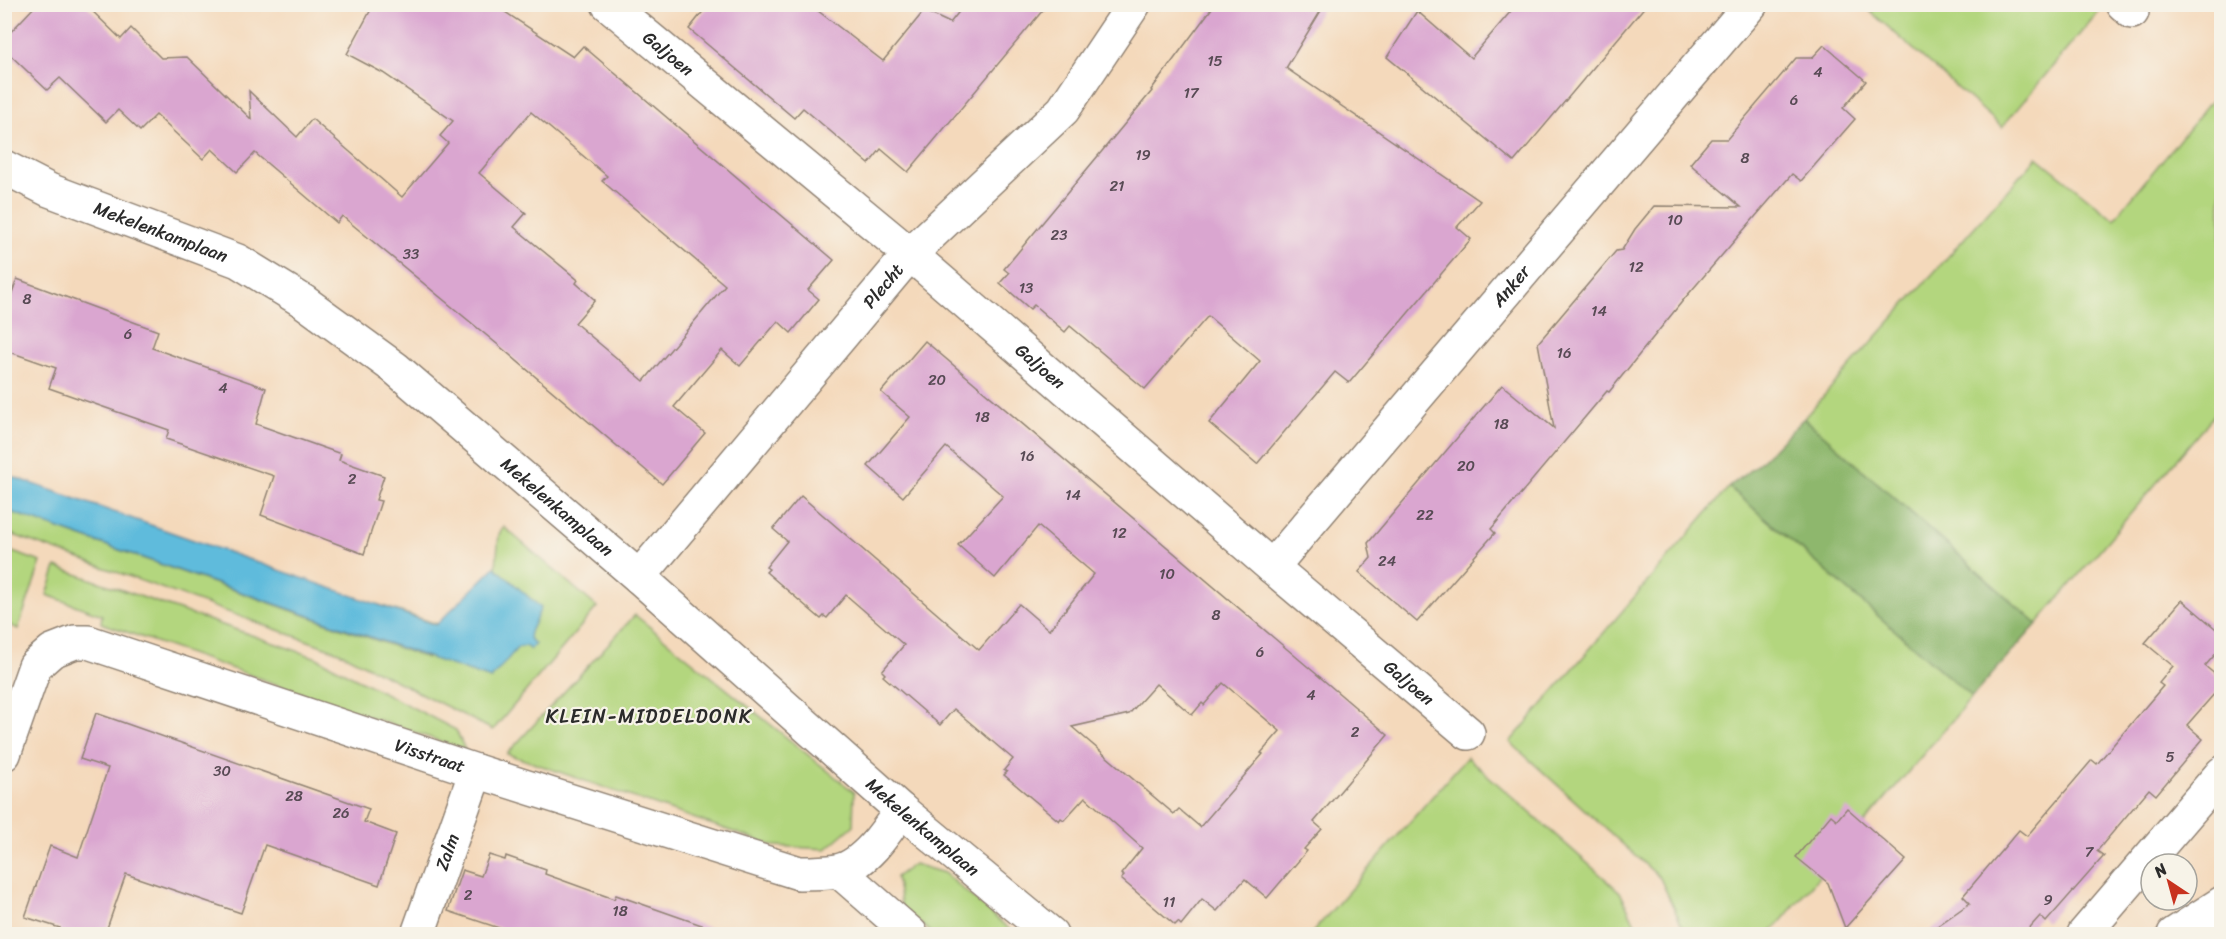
<svg xmlns="http://www.w3.org/2000/svg" width="2226" height="939" font-family="Sriracha,sans-serif">
  <style>
    .green { fill: #b3d67e; stroke: #6f8054; stroke-width: 1.5 }
    .forest { fill: #8eb76d; stroke: #5c714c; stroke-width: 1.5 }
    .water { fill: #5ebbdc; stroke: #447384; stroke-width: 1.5 }
    .building { fill: #daa6d0; fill-rule: evenodd }
    .lines { fill: none; stroke-linecap: round; stroke-linejoin: round }
    .street-casing { stroke: #908273; stroke-width: 36 }
    .street { stroke: #fff; stroke-width: 33 }
    .labels { text-anchor: middle; dominant-baseline: central; stroke-width: 4.5; stroke-linejoin: round; paint-order: stroke }
    .number-label { font-size: 15px; fill: #574a54 }
    .street-label { font-size: 18px; fill: #2b2b2b; stroke: #f7f3e8 }
    .neighbourhood-label { font-size: 20px; letter-spacing: 1.5px; fill: #2b2b2b; stroke: #f7f3e8 }
  </style>
  <rect width="100%" height="100%" fill="#f7f3e8"/>
  <filter id="ink" filterUnits="userSpaceOnUse"><feTurbulence type="fractalNoise" baseFrequency=".0167" numOctaves="2"/><feDisplacementMap in="SourceGraphic" scale="12" xChannelSelector="R" yChannelSelector="G"/><feConvolveMatrix kernelMatrix="1 2 1 2 8 2 1 2 1" color-interpolation-filters="sRGB"/></filter>
  <filter id="wash" filterUnits="userSpaceOnUse"><feTurbulence type="fractalNoise" baseFrequency=".008" numOctaves="4" result="noise"/><feDisplacementMap in="SourceGraphic" scale="24" xChannelSelector="R" yChannelSelector="G"/><feGaussianBlur stdDeviation="1.35" result="paint"/><feColorMatrix in="noise" values="0 0 0 0 0 0 0 0 0 0 0 0 0 0 0 0 0 1.4 0 .05"/><feComposite in="paint" operator="in"/></filter>
  <g filter="url(#wash)">
    <rect width="100%" height="100%" fill="#f4d9bb"/>
    <g class="green">
      <path d="M2092,5L2099,11L2002,127L1863,5Z"/>
      <path d="M2221,89V407L2037,624L1804,418L2037,157L2114,219Z"/>
      <path d="M1729,487L1972,697L1770,934H1686L1660,878L1510,742Z"/>
      <path d="M5,510L427,658L435,625L364,600L489,641L499,534L504,527L597,607L493,730L339,652L5,532Z"/>
      <path d="M4,549L41,562L18,629L5,623Z"/>
      <path d="M56,567L317,658L456,730L465,750L101,623L102,615L47,595Z"/>
      <path d="M635,615L854,792L853,826L826,849L774,846L507,754Z"/>
      <path d="M1467,757L1620,892L1640,934H1311Z"/>
      <path d="M914,864L944,873L1015,934H933L902,908L896,877Z"/>
    </g>
    <path class="forest" d="M1804,418L2037,624L1972,697L1729,487L1760,462Z"/>
    <path class="water" d="M5,474L436,625L495,567L541,608L530,632L529,638L535,644L530,650L526,646L518,647L491,679L5,510Z"/>
    <g id="blocks">
      <g class="building">
        <path d="M37,4H85L121,39L131,28L161,58L187,57L251,119L249,91L297,137L312,119L402,197L448,143L440,136L453,121L383,73L347,54L374,4H493L573,57L583,46L834,260L808,290L819,299L791,333L778,321L740,366L722,350L674,407L705,433L662,484L497,344L342,216L337,223L255,153L237,172L212,149L203,159L156,115L140,131L118,110L106,122L60,78L47,90L4,49V39ZM531,112L607,176L602,181L725,285L644,381L575,323L595,300L576,283L578,280L514,227L526,213L479,173Z"/>
        <path d="M709,4H809L883,61L924,11L950,23L965,4H1048L908,172L881,149L869,164L803,108L794,118L689,29Z"/>
        <path d="M1215,4H1325L1286,68L1480,201L1457,227L1471,239L1447,267L1349,383L1335,372L1257,464L1209,423L1260,361L1208,316L1145,389L1070,326L1065,332L1034,305L1030,309L1000,283L1009,273L1004,269L1152,91L1151,90Z"/>
        <path d="M1517,4H1647L1514,162L1387,57L1417,11L1471,58Z"/>
        <path d="M1824,45L1866,81L1843,108L1855,119L1801,181L1792,174L1685,298L1609,392L1607,391L1491,529L1495,533L1417,622L1359,572L1371,558L1368,543L1502,385L1554,428L1538,343L1616,251L1622,250L1635,229L1654,206L1741,207L1690,164L1711,139H1727L1796,58H1812Z"/>
        <path d="M17,279L158,331L152,348L266,388L256,424L341,454L339,460L384,476L376,500L381,501L364,554L261,515L274,476L166,439L169,430L49,388L56,368L4,350V315Z"/>
        <path d="M925,341L1388,735L1314,822L1322,829L1304,849L1307,851L1267,898L1245,879L1217,911L1202,899L1181,925L1178,922L1175,925L1121,879L1124,876L1121,874L1142,848L1085,797L1064,820L1061,818L1059,821L1004,775L1007,772L1004,770L1013,759L954,709L940,725L883,676L885,674L882,671L904,645L846,595L827,618L824,616L821,619L766,572L769,569L766,567L787,541L773,529L801,496L979,650L1019,604L1049,630L1094,574L1038,526L995,578L958,545L1003,496L946,447L903,497L868,466L910,417L881,392ZM1223,683L1280,731L1261,753L1263,754L1200,827L1179,809L1174,814L1072,727L1129,714L1156,684L1192,715L1202,703L1204,705Z"/>
        <path d="M2182,600L2222,634V647L2205,666L2222,680V685L2187,725L2203,739L2156,795L2149,789L2097,851L2104,856L2046,922L2040,916L2024,934H1926L1970,903L1963,896L2019,830L2027,836L2092,760L2097,764L2163,686L2159,683L2173,666L2145,643Z"/>
        <path d="M96,713L369,809L364,822L396,834L379,885L265,845L241,913L126,874L105,934H57L60,928L25,917L50,846L78,857L108,768L80,759Z"/>
        <path d="M1847,808L1906,860L1845,928L1828,883L1796,857L1831,815L1837,820Z"/>
        <path d="M489,855L505,860L506,856L546,870L545,874L614,899L616,895L713,929L712,934H517L448,911L462,870L481,876Z"/>
      </g>
    </g>
  </g>
  <g filter="url(#ink)">
    <use href="#blocks" fill-opacity="0" stroke="#908273" stroke-width="1.5"/>
    <g class="lines">
      <defs>
        <g id="street">
          <path id="s1" d="M608,4L910,254L1272,567L1468,733"/>
          <path d="M2123,4L2132,12"/>
          <path id="s2" d="M4,167L49,190L238,261L303,301L395,368L639,577L901,810L1051,934"/>
          <path id="s3" d="M1272,567L1751,4"/>
          <path id="s4" d="M639,577L910,254L1063,110L1134,4"/>
          <path id="s5" d="M4,754L35,666L52,651L75,642H88L476,771L799,873C812,873 825,873 837,871C864,866 887,831 901,810"/>
          <path d="M839,871L911,934"/>
          <path id="s6" d="M418,934L476,771"/>
          <path d="M2084,934L2222,773"/>
          <path d="M2174,934L2222,903"/>
        </g>
      </defs>
      <use href="#street" class="street-casing"/>
      <use href="#street" class="street"/>
    </g>
  </g>
  <g class="labels">
    <g class="number-label">
      <text x="1215" y="61">15</text>
      <text x="1818" y="72">4</text>
      <text x="1191" y="93">17</text>
      <text x="1794" y="100">6</text>
      <text x="1143" y="155">19</text>
      <text x="1745" y="158">8</text>
      <text x="1117" y="186">21</text>
      <text x="1675" y="220">10</text>
      <text x="1059" y="235">23</text>
      <text x="411" y="254">33</text>
      <text x="1636" y="267">12</text>
      <text x="1026" y="288">13</text>
      <text x="27" y="299">8</text>
      <text x="1599" y="311">14</text>
      <text x="128" y="334">6</text>
      <text x="1564" y="353">16</text>
      <text x="937" y="380">20</text>
      <text x="223" y="388">4</text>
      <text x="982" y="417">18</text>
      <text x="1501" y="424">18</text>
      <text x="1027" y="456">16</text>
      <text x="1466" y="466">20</text>
      <text x="352" y="479">2</text>
      <text x="1073" y="495">14</text>
      <text x="1425" y="515">22</text>
      <text x="1119" y="533">12</text>
      <text x="1387" y="561">24</text>
      <text x="1167" y="574">10</text>
      <text x="1216" y="615">8</text>
      <text x="1260" y="652">6</text>
      <text x="1311" y="695">4</text>
      <text x="1355" y="732">2</text>
      <text x="2170" y="757">5</text>
      <text x="222" y="771">30</text>
      <text x="294" y="796">28</text>
      <text x="341" y="813">26</text>
      <text x="2089" y="852">7</text>
      <text x="468" y="895">2</text>
      <text x="2048" y="900">9</text>
      <text x="1169" y="902">11</text>
      <text x="620" y="911">18</text>
    </g>
    <g class="street-label">
      <text stroke="none"><textPath href="#s1" startOffset="78">Galjoen</textPath></text>
      <text stroke="none"><textPath href="#s2" startOffset="170">Mekelenkamplaan</textPath></text>
      <text stroke="none"><textPath href="#s3" startOffset="369">Anker</textPath></text>
      <text stroke="none"><textPath href="#s4" startOffset="380">Plecht</textPath></text>
      <text stroke="none"><textPath href="#s1" startOffset="564">Galjoen</textPath></text>
      <text stroke="none"><textPath href="#s2" startOffset="656">Mekelenkamplaan</textPath></text>
      <text stroke="none"><textPath href="#s1" startOffset="1050">Galjoen</textPath></text>
      <text stroke="none"><textPath href="#s5" startOffset="514">Visstraat</textPath></text>
      <text stroke="none"><textPath href="#s2" startOffset="1142">Mekelenkamplaan</textPath></text>
      <text stroke="none"><textPath href="#s6" startOffset="87">Zalm</textPath></text>
    </g>
    <g class="neighbourhood-label">
      <text x="649" y="716">KLEIN-MIDDELDONK</text>
    </g>
  </g>
  <rect width="2226" height="939" fill="none" stroke="#f7f3e8" stroke-width="24"/>
  <g transform="translate(2169 882) rotate(324)"><circle r="28" fill="#f7f3e8" stroke="#a5a39c" stroke-width="1.5"/>
  <path d="M0-4.5L10 22L0 15L-10 22Z" fill="#c8321e"/>
  <text y="-9" font-size="16" font-weight="bold" text-anchor="middle" fill="#2b2b2b">N</text>
  </g>
</svg>
